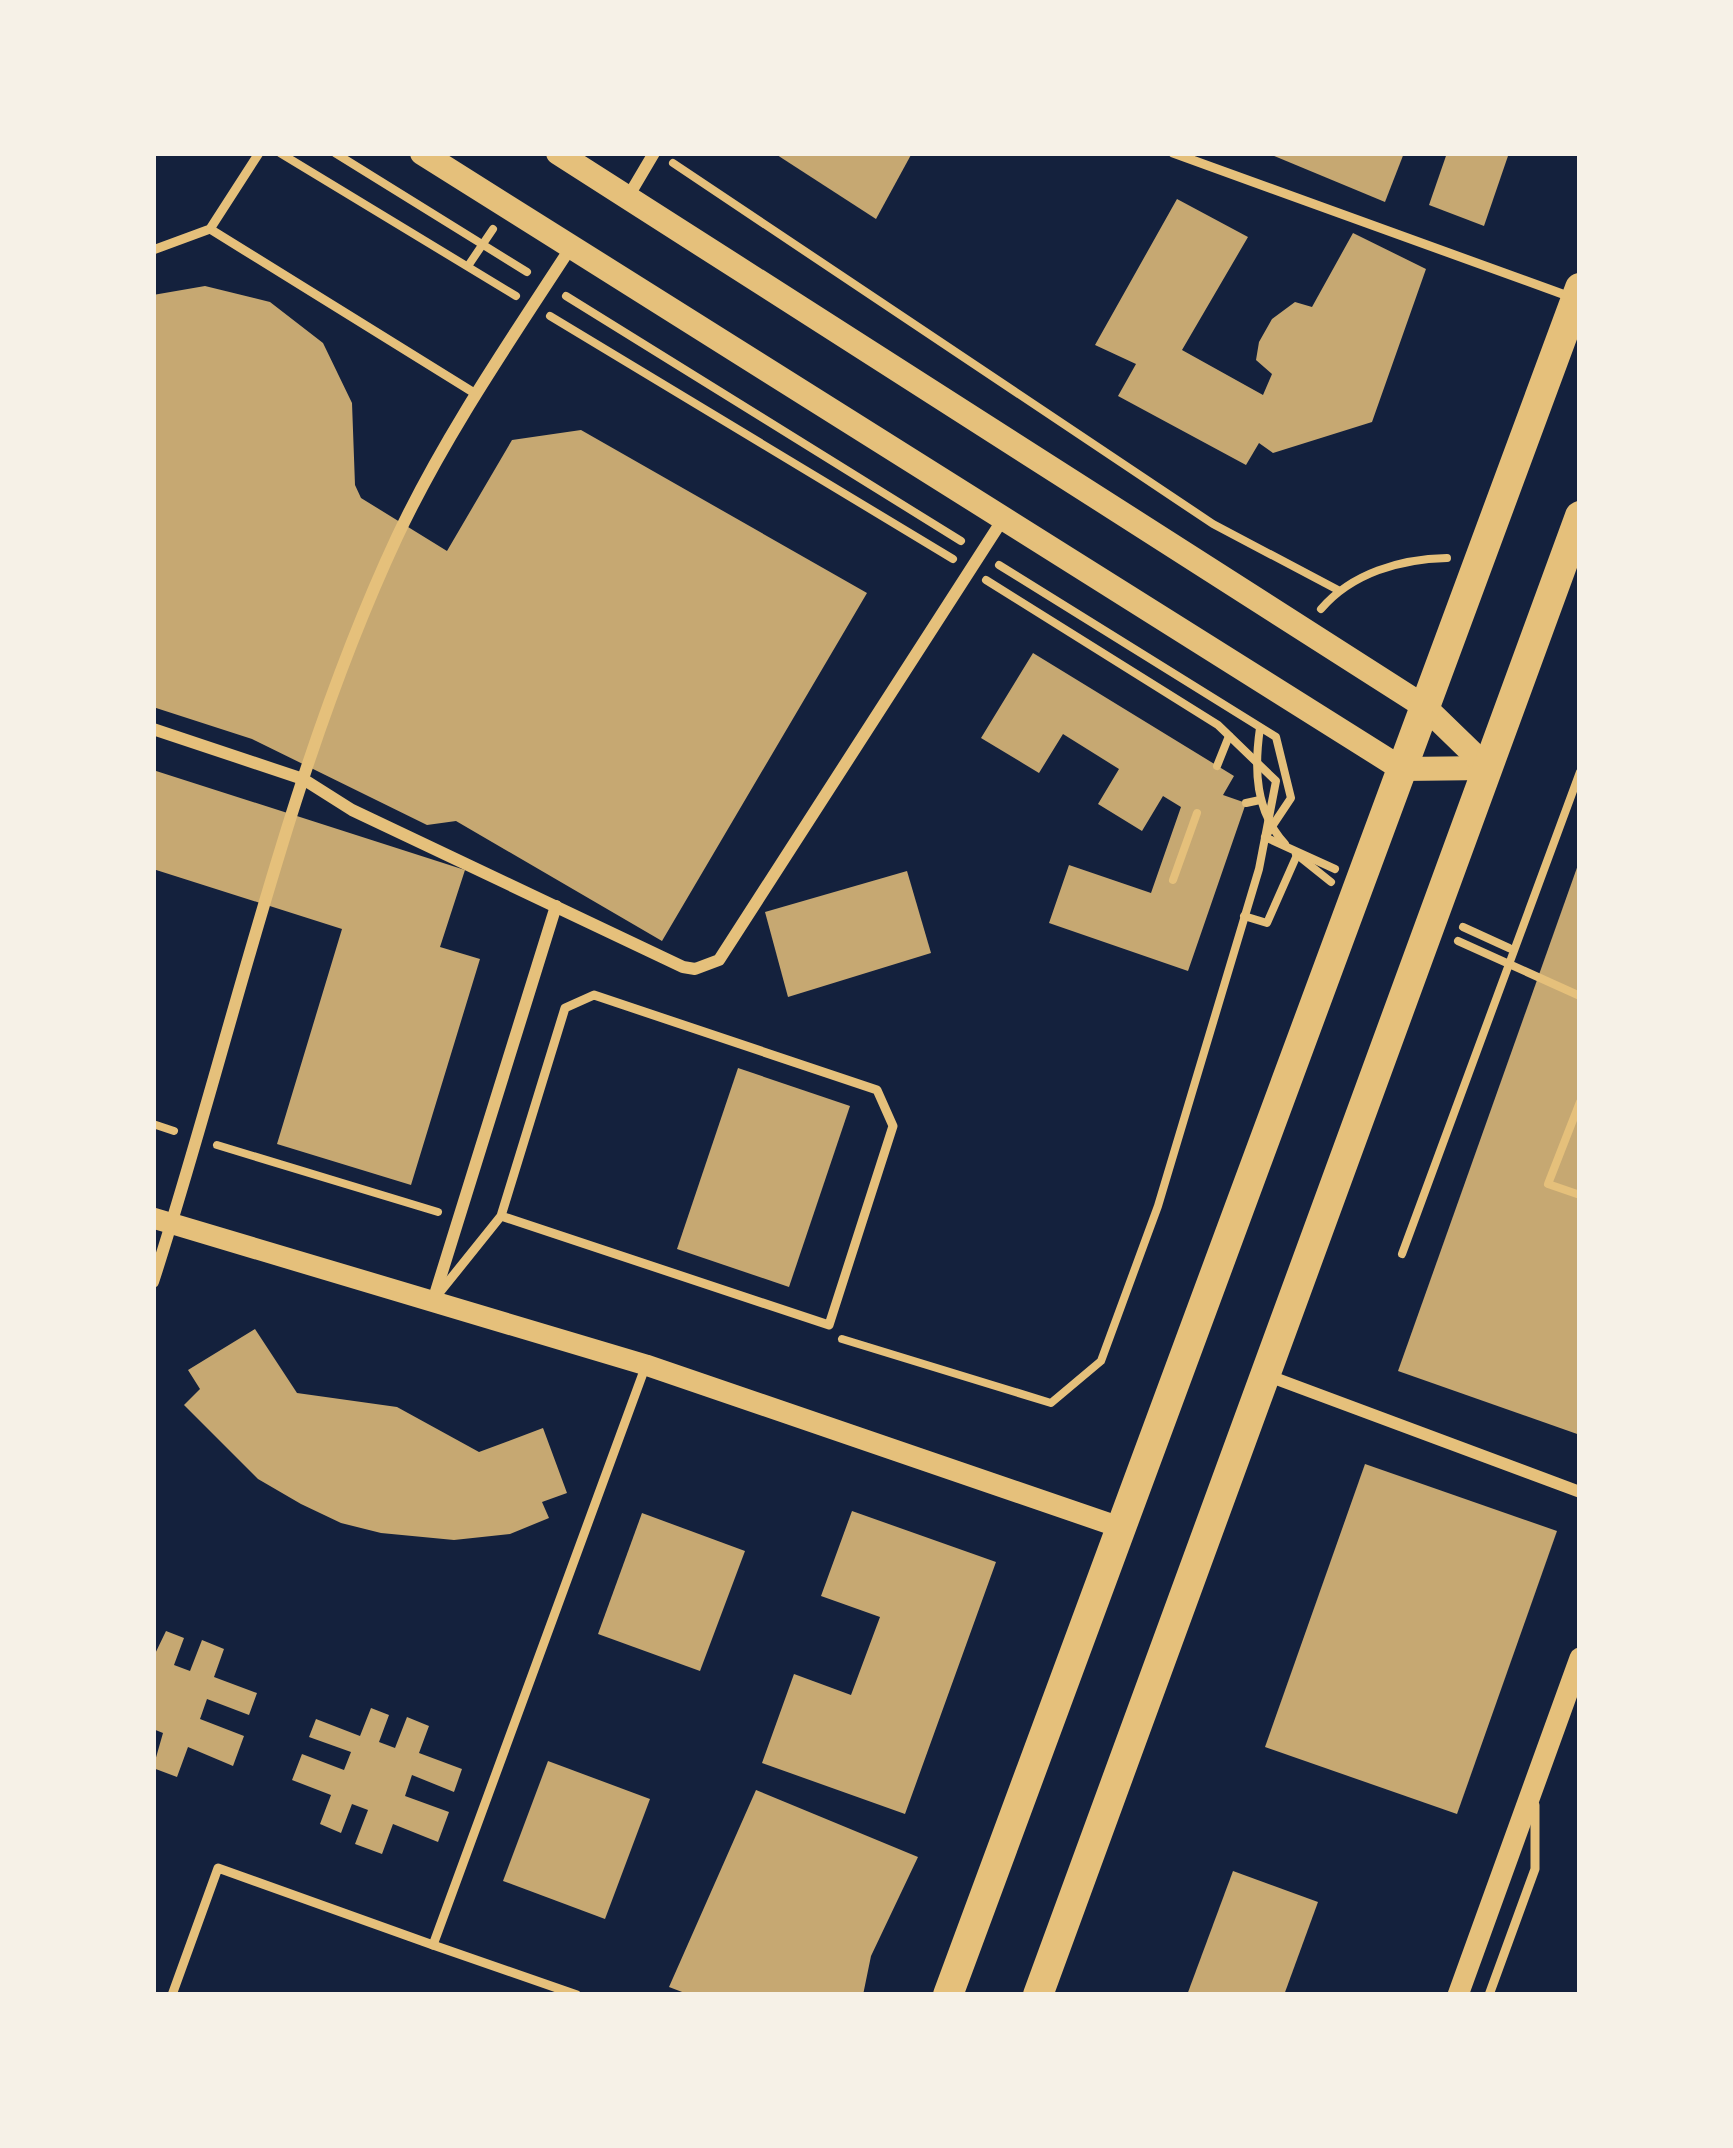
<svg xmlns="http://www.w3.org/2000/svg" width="1733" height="2148" font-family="'Fira Sans',sans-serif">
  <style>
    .building { fill: #c6a872 }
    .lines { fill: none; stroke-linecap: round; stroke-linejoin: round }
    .path { stroke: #e5c07b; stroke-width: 8 }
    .service { stroke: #e5c07b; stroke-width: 9 }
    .minor { stroke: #e5c07b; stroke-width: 12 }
    .tertiary { stroke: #e5c07b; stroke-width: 21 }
    .secondary { stroke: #e5c07b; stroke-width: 24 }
    .primary { stroke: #e5c07b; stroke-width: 30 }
  </style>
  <rect width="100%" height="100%" fill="#14213d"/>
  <g class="building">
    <path d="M774,153H912L876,219Z"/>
    <path d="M1267,153H1404L1385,202Z"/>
    <path d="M1447,153H1509L1484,226L1429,205Z"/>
    <path d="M1177,199L1248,237L1182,350L1263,395L1272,374L1256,360L1259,342L1272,319L1295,302L1312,307L1353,233L1426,269L1372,422L1273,453L1259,443L1246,465L1118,396L1136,364L1095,345Z"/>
    <path d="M205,286L270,302L323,343L352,403L355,485L361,498L447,551L512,440L581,430L867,593L662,941L456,821L427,825L252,739L153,707V295Z"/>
    <path d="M1033,653L1234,776L1223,795L1246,803L1188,971L1049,923L1069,865L1151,893L1181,807L1163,796L1142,831L1098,804L1119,769L1063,734L1039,773L981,738Z"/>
    <path d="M153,770L465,870L440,947L480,959L411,1185L277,1144L342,929L153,869Z"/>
    <path d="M1579,862H1580V1435L1398,1371Z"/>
    <path d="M907,871L931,953L788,997L765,912Z"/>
    <path d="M738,1068L850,1106L789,1287L677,1249Z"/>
    <path d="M255,1329L297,1393L397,1407L479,1452L543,1428L567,1493L542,1502L549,1518L510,1534L454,1540L381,1533L341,1523L301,1504L258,1479L184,1405L200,1389L188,1370Z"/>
    <path d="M1365,1464L1557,1531L1457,1814L1265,1747Z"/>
    <path d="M852,1511L996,1562L905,1814L762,1763L794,1674L851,1695L880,1617L821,1596Z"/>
    <path d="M642,1513L745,1551L700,1671L598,1634Z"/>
    <path d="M166,1631L184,1638L174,1665L190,1671L202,1640L224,1649L214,1677L257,1693L249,1715L207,1699L200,1719L244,1736L233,1766L188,1747L177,1777L153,1768L163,1733L153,1729V1658Z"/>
    <path d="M371,1708L389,1715L379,1742L395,1748L407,1717L429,1726L419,1753L462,1769L454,1792L412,1775L405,1796L449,1812L438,1842L393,1824L382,1854L355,1844L368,1810L352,1804L341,1833L320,1824L331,1795L292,1780L302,1754L344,1770L351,1752L309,1737L316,1719L360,1736Z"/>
    <path d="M548,1761L650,1799L605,1919L503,1881Z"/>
    <path d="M756,1790L918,1857L871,1956L863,1995H690L669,1987Z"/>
    <path d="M1233,1871L1318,1902L1284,1995H1187Z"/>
  </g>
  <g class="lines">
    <g class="path">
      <path d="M280,153L516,296"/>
      <path d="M335,153L527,272"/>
      <path d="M673,163L1213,524L1338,590"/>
      <path d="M468,266L493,229"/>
      <path d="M566,296L961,541"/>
      <path d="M550,316L953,559"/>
      <path d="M999,565L1276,737L1291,798L1265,837L1335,869"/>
      <path d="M1321,609C1352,573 1400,559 1447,558"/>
      <path d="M1260,728C1254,769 1255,811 1285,844"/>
      <path d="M1217,766L1229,736"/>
      <path d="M1246,803L1260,800"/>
      <path d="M1296,854L1331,882"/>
      <path d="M1173,880L1197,813"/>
      <path d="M1244,916L1267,923L1297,855"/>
      <path d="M1463,927L1509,948"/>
      <path d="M1458,941L1580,996"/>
      <path d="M1580,1102L1548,1184L1580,1195"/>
      <path d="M153,1124L174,1131"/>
      <path d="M217,1145L438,1212"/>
      <path d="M1402,1254L1580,772"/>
      <path d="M842,1339L1051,1403L1101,1361L1158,1206L1259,869L1276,781L1218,725L986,580"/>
    </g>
    <g class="service">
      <path d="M1173,153L1568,296"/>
      <path d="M210,229L476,394"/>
      <path d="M153,250L210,229L259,153"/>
      <path d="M436,1297L501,1216L565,1008L594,995L877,1090L893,1126L829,1325L501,1216"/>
      <path d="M172,1995L218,1868L433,1945"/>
      <path d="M577,1995L433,1945L646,1365"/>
      <path d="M1489,1995L1535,1869V1805"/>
    </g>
    <g class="minor">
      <path d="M628,197L654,153"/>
      <path d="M153,729L303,779L352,810L683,967L695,969L719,960L1003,519"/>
      <path d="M153,1282C233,1034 287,773 397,537C445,435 510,341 571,247"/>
      <path d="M433,1301L556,906"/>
      <path d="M1266,1375L1580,1492"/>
    </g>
    <g class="tertiary">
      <path d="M153,1218L646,1365L1122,1528"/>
      <path d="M1458,1995L1580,1658"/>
    </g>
    <g class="secondary">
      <path d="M422,153L1402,769L1488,768"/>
      <path d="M558,153L1425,707L1488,768"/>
    </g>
    <g class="primary">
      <path d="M948,1995L1580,288"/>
      <path d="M1038,1995L1580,516"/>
    </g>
  </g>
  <rect width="1733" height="2148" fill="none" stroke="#f6f1e7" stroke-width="312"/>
</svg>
